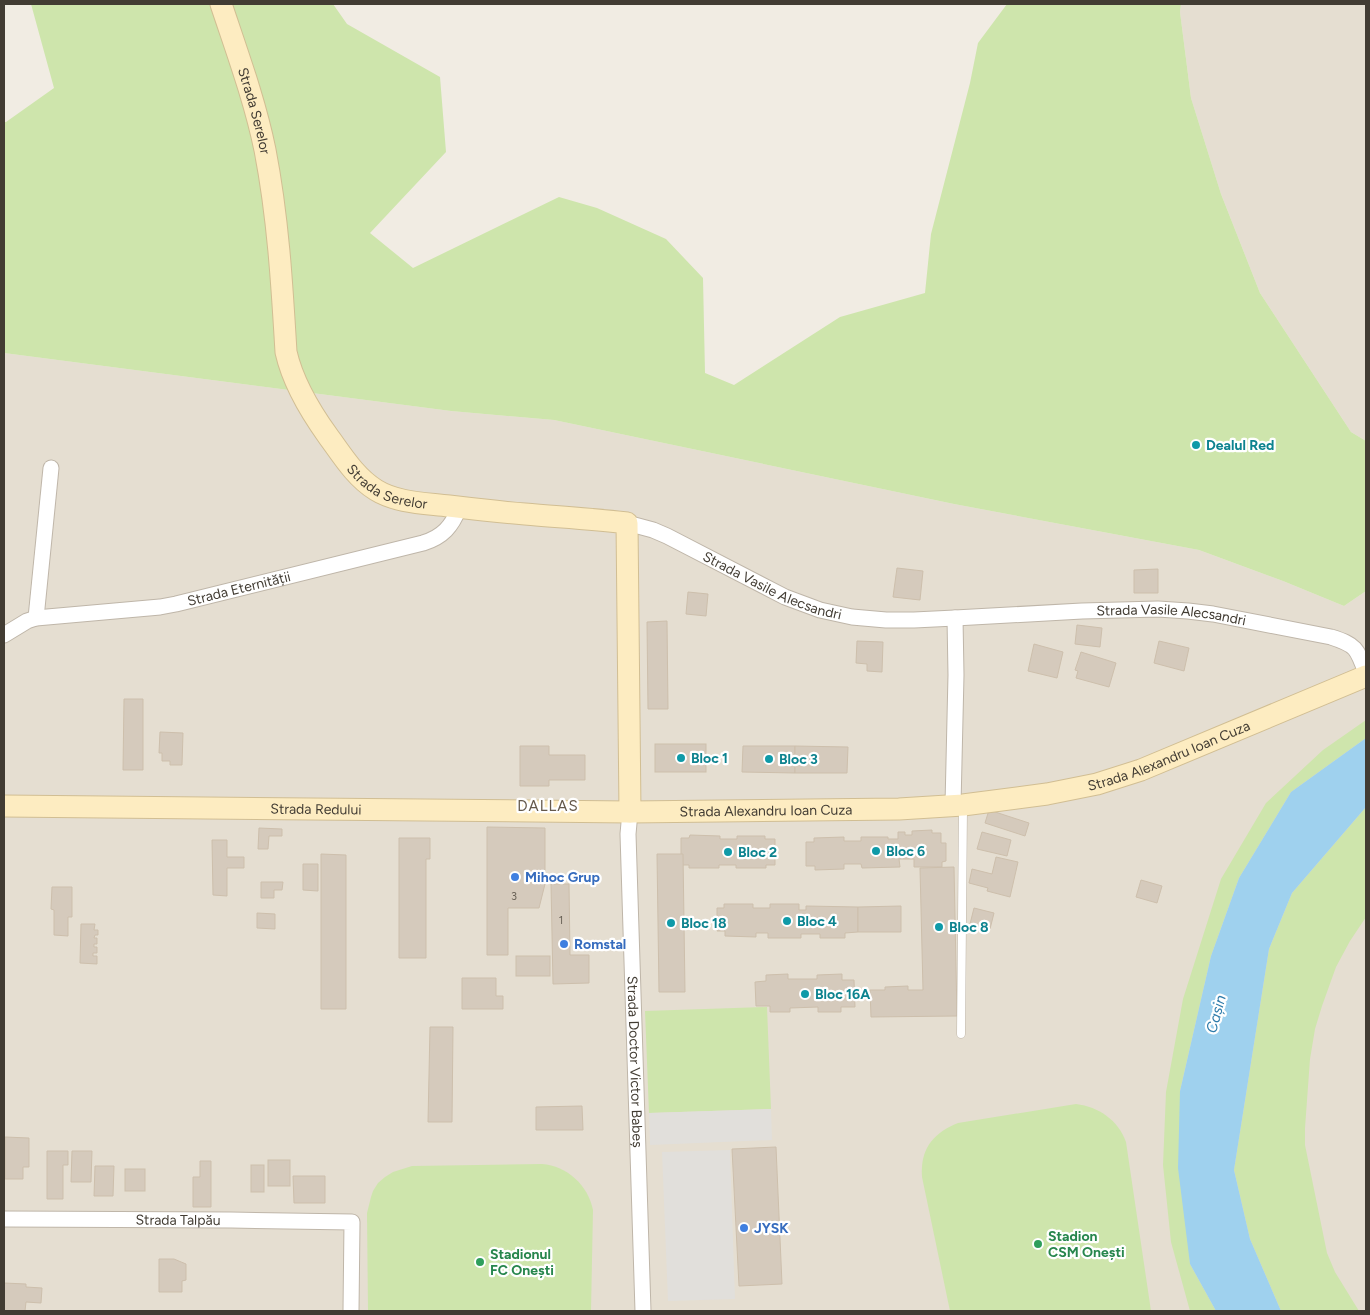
<svg xmlns="http://www.w3.org/2000/svg" width="1370" height="1315" font-family="Figtree,sans-serif">
  <style>
    .residential { fill: #e5ded1 }
    .green { fill: #cee5ac }
    .parking { fill: #e1dfdb }
    .water { fill: #9fd1ee }
    .building { fill: #d5cabc; stroke: #cdbfac }
    .lines { fill: none; stroke-linecap: round; stroke-linejoin: round }
    .lane-casing { stroke: #bfb6a9; stroke-width: 9 }
    .street-casing { stroke: #bfb6a9; stroke-width: 17 }
    .secondary-casing { stroke: #d1be93; stroke-width: 23 }
    .lane { stroke: #fff; stroke-width: 8 }
    .street { stroke: #fff; stroke-width: 15 }
    .secondary { stroke: #fdecc1; stroke-width: 21 }
    .culture-dot { fill: #0f9aa8; stroke: #fff; stroke-width: 2 }
    .shop-dot { fill: #3f7fe0; stroke: #fff; stroke-width: 2 }
    .leisure-dot { fill: #2e9e5b; stroke: #fff; stroke-width: 2 }
    .labels { text-anchor: middle; dominant-baseline: central; stroke-width: 4.5; stroke-linejoin: round; paint-order: stroke }
    .number-label { font-size: 11px; fill: #676055 }
    .street-label { font-size: 14px; fill: #423c33; stroke: #fff }
    .culture-label { font-size: 14px; font-weight: bold; fill: #0d838f; stroke: #fff; text-anchor: start }
    .shop-label { font-size: 14px; font-weight: bold; fill: #366cbe; stroke: #fff; text-anchor: start }
    .leisure-label { font-size: 14px; font-weight: bold; fill: #27864d; stroke: #fff; text-anchor: start }
    .neighbourhood-label { font-size: 15px; letter-spacing: 1px; fill: #65594b; stroke: #fff }
    .water-label { font-size: 15px; font-style: italic; fill: #307cab; stroke: #fff }
  </style>
  <rect width="100%" height="100%" fill="#f1ece3"/>
  <g class="residential">
    <path d="M1181,4H1366V441L1351,432L1260,293L1221,194L1191,98L1180,12Z"/>
    <path d="M4,353L451,411L554,420L954,504L1199,550L1283,581L1344,606L1366,591V1311H4Z"/>
  </g>
  <g class="green">
    <path d="M31,4H333L347,24L440,77L446,152L370,233L413,268L559,197L597,208L666,239L703,278L705,373L734,385L840,317L925,293L931,234L970,83L978,43L1007,4H1181L1180,12L1191,98L1221,194L1260,293L1351,432L1366,441V591L1344,606L1283,581L1199,550L954,504L554,420L451,411L4,353V122H6L54,88Z"/>
    <path d="M1366,720V738L1291,792L1239,878L1211,956L1180,1091L1190,1264L1216,1311H1190L1171,1242L1163,1165L1166,1092L1183,999L1221,879L1266,803L1323,750Z"/>
    <path d="M1366,807V917L1350,941L1336,967L1322,1006L1315,1029L1310,1059L1305,1128V1145L1327,1253L1335,1272L1359,1311H1281L1250,1239L1234,1170L1269,949L1292,893Z"/>
    <path d="M767,1007L771,1109L649,1113L645,1011Z"/>
    <path d="M1076,1104C1099,1107 1118,1120 1126,1142L1151,1311H950L922,1177C920,1149 933,1133 958,1123Z"/>
    <path d="M542,1164C567,1166 588,1185 593,1210L591,1311H368L367,1213L371,1197L373,1191L378,1183L385,1177L393,1172L412,1166Z"/>
  </g>
  <g class="parking">
    <path d="M771,1109L772,1140L650,1145L649,1113Z"/>
    <path d="M730,1150L735,1299L668,1301L662,1152Z"/>
  </g>
  <path class="water" d="M1366,738V807L1292,893L1269,949L1234,1170L1250,1239L1281,1311H1216L1190,1264L1178,1168L1180,1091L1211,956L1239,878L1291,792Z"/>
  <g class="building">
    <path d="M897,568L923,571L920,600L893,597Z"/>
    <path d="M1158,569V593H1134V570Z"/>
    <path d="M688,592L708,594L706,616L686,614Z"/>
    <path d="M667,621L668,709H648L647,622Z"/>
    <path d="M1077,625L1102,628L1100,647L1075,644Z"/>
    <path d="M857,641L883,642L882,672L867,671V664L856,663Z"/>
    <path d="M1159,641L1189,648L1184,671L1154,663Z"/>
    <path d="M1034,644L1063,652L1057,678L1028,671Z"/>
    <path d="M1081,652L1116,663L1109,687L1076,678L1078,671L1075,670Z"/>
    <path d="M124,699H143V770H123Z"/>
    <path d="M160,732L183,733L182,765H170V761H162V753H159Z"/>
    <rect x="655" y="744" width="51" height="28"/>
    <path d="M520,746H549V755H585V780H549V786H520Z"/>
    <path d="M743,746H795V773L742,772Z"/>
    <path d="M795,746L848,747L847,773H795Z"/>
    <path d="M989,810L1029,823L1025,836L985,823Z"/>
    <path d="M487,827L545,828V884L539,908H508V955H487Z"/>
    <path d="M259,828L282,829V836H269L268,849H258Z"/>
    <path d="M932,830V833H941V843H946V861L942,862V867H914V859H899L900,867L862,868L861,864H844V869L815,870V866H806V842H814V838L844,837V841H861V837H888V839H898V832H905V835H912V831Z"/>
    <path d="M982,832L1011,840L1007,856L977,849Z"/>
    <path d="M690,835L720,836V839H737V836H765V839H775V865H766V868H736V865H719V868H689V865H681V838H689Z"/>
    <path d="M399,838H430V859H426V958H399Z"/>
    <path d="M212,840H227V857H244V868H227V896L213,895Z"/>
    <path d="M321,854L346,855V1009H321Z"/>
    <path d="M657,854H683L685,992H659Z"/>
    <path d="M996,857L1018,862L1010,897L987,891L988,888L969,883L972,869L992,874Z"/>
    <path d="M303,864H318V891L303,890Z"/>
    <path d="M954,867L957,1016L871,1017L870,990H885V987L908,986V990H923L920,868Z"/>
    <path d="M1141,880L1162,886L1157,903L1136,897Z"/>
    <path d="M261,882H283L282,890H274V898H261Z"/>
    <path d="M551,884H569L570,955H589V983L553,984Z"/>
    <path d="M52,887H72V917H68V936L54,935V910L51,909Z"/>
    <path d="M724,904H753V908H770V904H799V910H806V906L858,907V932L845,933V938H820V934H801V938H768V933H756V937L725,936V931H717V908H724Z"/>
    <path d="M901,906V932H858V907Z"/>
    <path d="M974,908L994,913L990,929L970,924Z"/>
    <path d="M257,913L275,914V929L257,928Z"/>
    <path d="M81,924H95L94,930H98V935H95L94,938H97V944H94V947H97V953H93V956H97V964L80,963Z"/>
    <rect x="516" y="956" width="34" height="20"/>
    <path d="M788,974V979H817V975L842,974V980H854L855,1007H841V1012H818V1007L790,1008V1012H770V1006H756L755,982L766,981V975Z"/>
    <path d="M462,978H496V996H503V1009H462Z"/>
    <path d="M430,1027H453L452,1122H428Z"/>
    <path d="M582,1106L583,1130H536V1107Z"/>
    <path d="M5,1137L29,1138V1167H23V1179H5Z"/>
    <path d="M776,1147L782,1284L739,1286L732,1149Z"/>
    <path d="M47,1151H68V1165H63V1199H47Z"/>
    <path d="M72,1151H92L91,1182H71Z"/>
    <rect x="268" y="1160" width="22" height="26"/>
    <path d="M200,1161H211V1207H193V1177H200Z"/>
    <rect x="251" y="1165" width="13" height="27"/>
    <path d="M95,1166H114L113,1196H94Z"/>
    <rect x="125" y="1169" width="20" height="22"/>
    <path d="M293,1176H325V1203H294Z"/>
    <path d="M159,1259H174L186,1264V1280L182,1281V1292H159Z"/>
    <path d="M4,1283L26,1284V1287L42,1288L41,1303L26,1302L25,1311H4Z"/>
  </g>
  <g class="lines">
    <defs>
      <path id="lane" d="M961,1034L963,807"/>
      <g id="street">
        <path id="s1" d="M627,523L653,530L667,536L785,597L820,610L852,617L886,620H914L955,618L1082,611L1158,609L1188,611L1213,614L1331,637C1356,645 1357,648 1366,673"/>
        <path d="M36,618L51,468"/>
        <path id="s2" d="M4,635L27,621L36,618L160,607L176,604L423,543C443,537 452,526 459,508"/>
        <path d="M953,805L956,675L955,618"/>
        <path id="s3" d="M630,812L628,834L643,1311"/>
        <path id="s4" d="M4,1219L231,1220L352,1222L351,1311"/>
      </g>
      <g id="secondary">
        <path id="s5" d="M221,4C237,52 255,101 265,150C278,217 282,284 286,352C293,383 310,411 328,436C342,455 355,477 376,490C397,503 425,503 449,506C474,509 499,512 525,514C559,517 593,519 627,523L630,812"/>
        <path id="s6" d="M4,806L630,812L899,809L963,805L1047,794L1097,784L1141,770L1366,676"/>
      </g>
    </defs>
    <use href="#lane" class="lane-casing"/>
    <use href="#street" class="street-casing"/>
    <use href="#secondary" class="secondary-casing"/>
    <use href="#lane" class="lane"/>
    <use href="#street" class="street"/>
    <use href="#secondary" class="secondary"/>
  </g>
  <g class="culture-dot">
    <circle cx="1196" cy="445" r="5"/>
    <circle cx="681" cy="758" r="5"/>
    <circle cx="769" cy="759" r="5"/>
    <circle cx="876" cy="851" r="5"/>
    <circle cx="728" cy="852" r="5"/>
    <circle cx="787" cy="921" r="5"/>
    <circle cx="671" cy="923" r="5"/>
    <circle cx="939" cy="927" r="5"/>
    <circle cx="805" cy="994" r="5"/>
  </g>
  <g class="shop-dot">
    <circle cx="515" cy="877" r="5"/>
    <circle cx="564" cy="944" r="5"/>
    <circle cx="744" cy="1228" r="5"/>
  </g>
  <g class="leisure-dot">
    <circle cx="1038" cy="1244" r="5"/>
    <circle cx="480" cy="1262" r="5"/>
  </g>
  <g class="labels">
    <g class="number-label">
      <text x="514" y="896">3</text>
      <text x="561" y="920">1</text>
    </g>
    <g class="street-label">
      <text stroke="none"><textPath href="#s5" startOffset="112">Strada Serelor</textPath></text>
      <text stroke="none"><textPath href="#s5" startOffset="532">Strada Serelor</textPath></text>
      <text stroke="none"><textPath href="#s1" startOffset="159">Strada Vasile Alecsandri</textPath></text>
      <text stroke="none"><textPath href="#s2" startOffset="242">Strada Eternității</textPath></text>
      <text stroke="none"><textPath href="#s1" startOffset="565">Strada Vasile Alecsandri</textPath></text>
      <text stroke="none"><textPath href="#s6" startOffset="1172">Strada Alexandru Ioan Cuza</textPath></text>
      <text stroke="none"><textPath href="#s6" startOffset="312">Strada Redului</textPath></text>
      <text stroke="none"><textPath href="#s6" startOffset="762">Strada Alexandru Ioan Cuza</textPath></text>
      <text stroke="none"><textPath href="#s3" startOffset="250">Strada Doctor Victor Babeș</textPath></text>
      <text stroke="none"><textPath href="#s4" startOffset="174">Strada Talpău</textPath></text>
    </g>
    <g class="culture-label">
      <text x="1206" y="445">Dealul Red</text>
      <text x="691" y="758">Bloc 1</text>
      <text x="779" y="759">Bloc 3</text>
      <text x="886" y="851">Bloc 6</text>
      <text x="738" y="852">Bloc 2</text>
      <text x="797" y="921">Bloc 4</text>
      <text x="681" y="923">Bloc 18</text>
      <text x="949" y="927">Bloc 8</text>
      <text x="815" y="994">Bloc 16A</text>
    </g>
    <g class="shop-label">
      <text x="525" y="877">Mihoc Grup</text>
      <text x="574" y="944">Romstal</text>
      <text x="754" y="1228">JYSK</text>
    </g>
    <g class="leisure-label">
      <text x="1048" y="1236">Stadion<tspan x="1048" dy="16">CSM Onești</tspan></text>
      <text x="490" y="1254">Stadionul<tspan x="490" dy="16">FC Onești</tspan></text>
    </g>
    <g class="neighbourhood-label">
      <text x="548" y="806">DALLAS</text>
    </g>
    <g class="water-label">
      <text transform="translate(1216 1014) rotate(-75)">Cașin</text>
    </g>
  </g>
  <rect width="1370" height="1315" fill="none" stroke="#423c33" stroke-width="10"/>
</svg>
